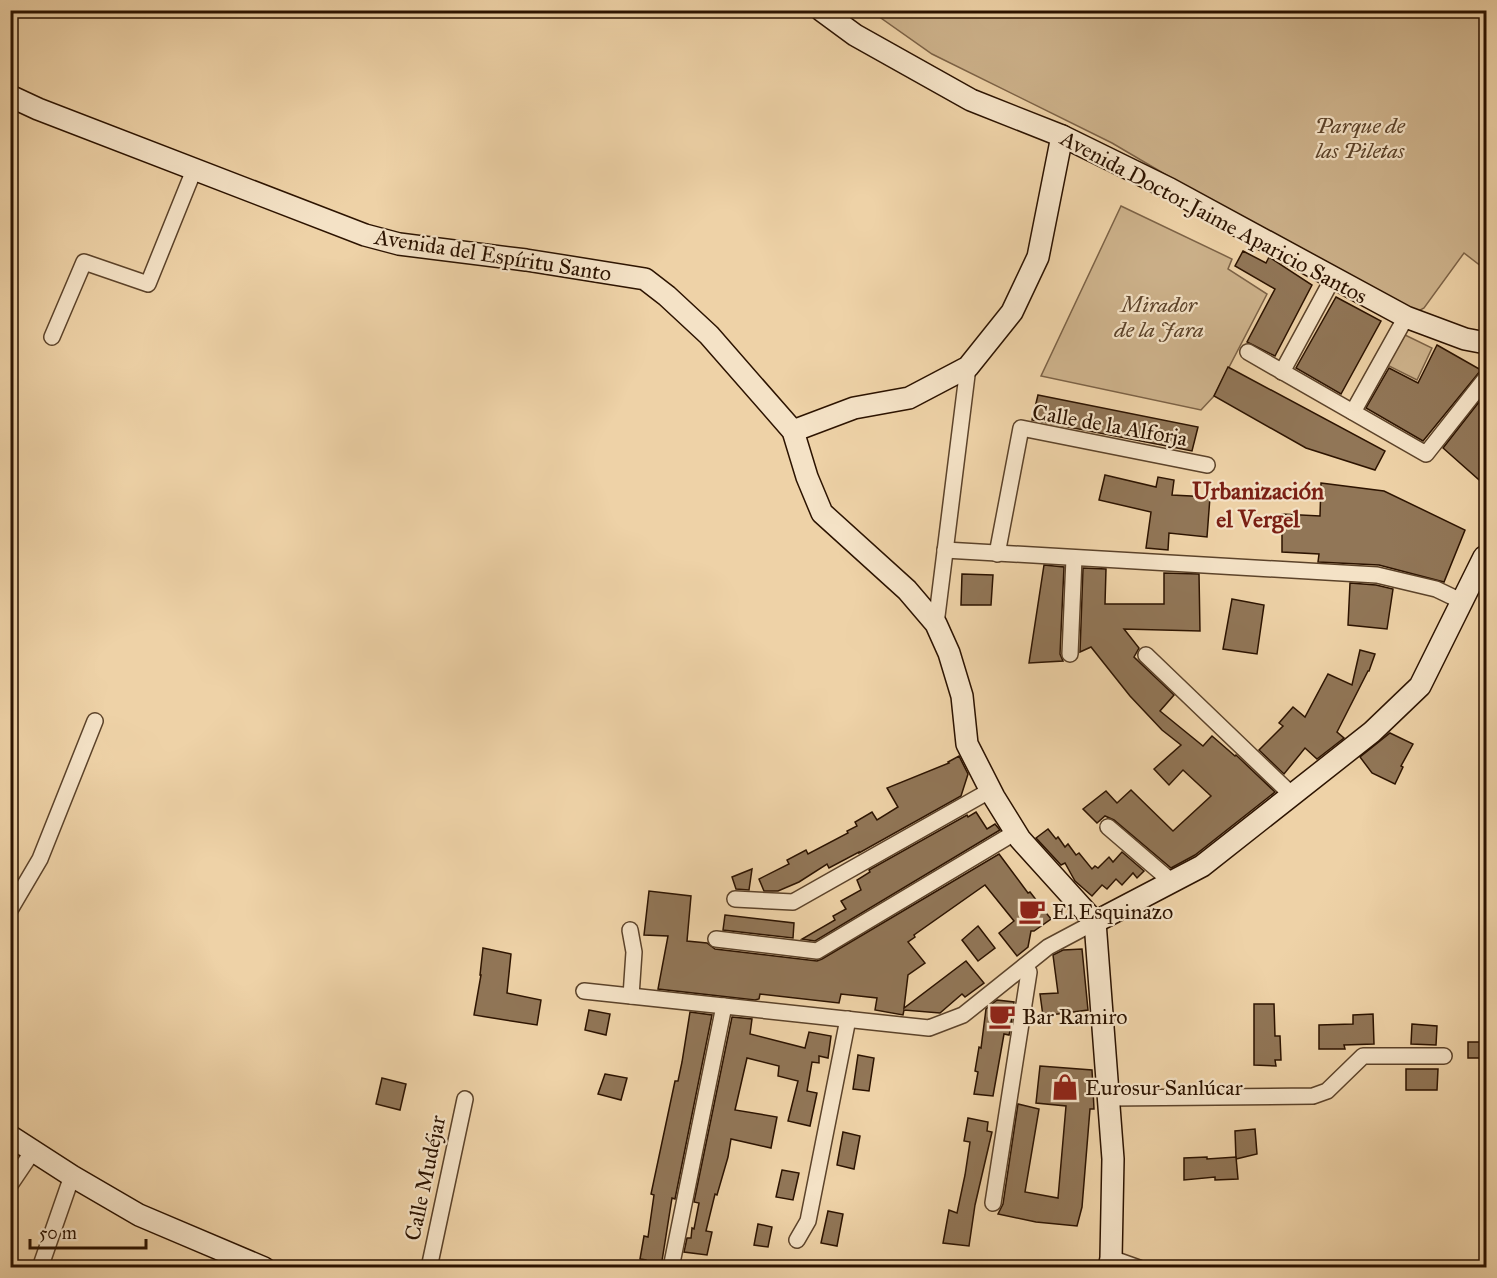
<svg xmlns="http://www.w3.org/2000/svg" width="1497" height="1278" font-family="'IM FELL Great Primer',serif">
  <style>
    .green { fill: #cdb28b; stroke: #7c6246; stroke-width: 1.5 }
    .building { fill: #917657; stroke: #2c1300; stroke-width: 1.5 }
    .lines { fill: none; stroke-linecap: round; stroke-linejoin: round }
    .street-casing { stroke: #5c432a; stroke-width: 18 }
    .secondary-casing { stroke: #2c1300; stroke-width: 24 }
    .street { stroke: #f4e2c6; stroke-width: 15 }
    .secondary { stroke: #f4e2c6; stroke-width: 21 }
    .labels { text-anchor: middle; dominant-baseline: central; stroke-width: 4.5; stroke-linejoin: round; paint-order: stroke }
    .park-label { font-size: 22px; font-style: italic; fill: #5c432a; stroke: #f4e2c6 }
    .street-label { font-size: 22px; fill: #2c1300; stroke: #f4e2c6 }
    .poi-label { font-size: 22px; fill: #2c1300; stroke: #f4e2c6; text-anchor: start }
    .neighbourhood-label { font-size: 24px; font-weight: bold; fill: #7a1f14; stroke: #f4e2c6 }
  </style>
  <rect width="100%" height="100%" fill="#eed2a7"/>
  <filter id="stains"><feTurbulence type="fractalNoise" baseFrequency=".00333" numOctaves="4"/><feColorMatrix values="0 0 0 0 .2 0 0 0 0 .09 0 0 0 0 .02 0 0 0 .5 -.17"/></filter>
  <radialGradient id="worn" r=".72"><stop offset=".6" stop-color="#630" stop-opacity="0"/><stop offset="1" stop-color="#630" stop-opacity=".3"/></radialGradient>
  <g class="green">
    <path d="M871,11H1486V270L1464,253L1424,308L1417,312L1219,206L1112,143L932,54Z"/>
    <path d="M1121,206L1232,259L1228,269L1267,294L1214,396L1201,410L1041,376Z"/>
    <path d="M1403,334L1432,348L1417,380L1387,365Z"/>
  </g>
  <g class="building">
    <path d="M1243,251L1266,263L1269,257L1312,285L1275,356L1247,342L1275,289L1235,266Z"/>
    <path d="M1336,297L1381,321L1341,394L1296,368Z"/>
    <path d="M1437,345L1481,370L1423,441L1366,408L1389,368L1418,383Z"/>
    <path d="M1228,367L1385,451L1375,470L1306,448L1214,396Z"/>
    <path d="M1486,393V427L1481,434L1486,439V486L1443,448Z"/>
    <path d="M1038,395L1198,427L1192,451L1032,420Z"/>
    <path d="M1105,475L1156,487L1158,477L1174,480L1172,495L1210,497L1207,537L1169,533L1168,550L1146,548L1151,512L1099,500Z"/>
    <path d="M1321,483L1384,491L1465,530L1444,582L1379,565L1318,562L1319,554L1282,552V514L1320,516Z"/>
    <path d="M1044,565L1064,567L1060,654L1063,661L1029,663Z"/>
    <path d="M1083,568L1106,569L1105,604H1164V573L1199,574L1200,631L1124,629L1139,648L1134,657L1174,695L1160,711L1203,746L1212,736L1235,756L1236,755L1275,792L1195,855L1171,868L1114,820L1105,816L1097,823L1083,809L1106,791L1117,803L1131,790L1173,831L1211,796L1183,770L1169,785L1154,769L1181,745L1162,730L1130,696L1091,647L1080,652Z"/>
    <path d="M962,574L993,575L991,605H961Z"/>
    <path d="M1350,583L1376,585L1393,589L1387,629L1348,625Z"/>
    <path d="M1232,599L1264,605L1257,654L1223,649Z"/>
    <path d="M1360,650L1375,654L1369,671H1368L1337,732L1344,738L1317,759L1305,748L1284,774L1259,750L1283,726L1279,723L1293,707L1305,717L1328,674L1352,685Z"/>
    <path d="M1390,733L1413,744L1401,766L1403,767L1395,784L1372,773L1360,757Z"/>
    <path d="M959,756L968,774L961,796L859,853V852L829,868L827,864L799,882L778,891H764L759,879L789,864L787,860L806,850L808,854L848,833L847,831L857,826L855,822L872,812L877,820L898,807L887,788L949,763L948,762Z"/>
    <path d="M976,812L987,829L995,824L1000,830L815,941L802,939L835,920L833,916L846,909L841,901L861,890L857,880L870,872L869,870L967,815L968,817Z"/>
    <path d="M1048,829L1056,839L1058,837L1065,847L1068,844L1076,855L1079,853L1092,869L1095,866L1098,868L1109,857L1113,862L1122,852L1144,871L1137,878L1133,873L1122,885L1116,879L1107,889L1102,885L1092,896L1075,881L1065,863L1061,865L1036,838Z"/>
    <path d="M999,854L1028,893L1030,892L1051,919L1034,931H1031L1028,947L1017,956L999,933L1014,921L985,885L914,935L915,937L908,942L925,963L908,975L904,1008L966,961L984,983L965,997L962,994L940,1013L904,1010L903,1015L875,1010L877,998L841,994L839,1003L760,994L759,999L755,1000L658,989L668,936L644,935L649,891L691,896L687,941L707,943L715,949L817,961L822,959Z"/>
    <path d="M752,869L749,890L736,889L732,877Z"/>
    <path d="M725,915L794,923L793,938L723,930Z"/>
    <path d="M978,926L995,948L978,961L962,940Z"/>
    <path d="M483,948L511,954L507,993L541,1000L537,1025L474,1015L481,975H480Z"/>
    <path d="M1082,949L1088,1010L1043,1016L1040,994L1058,993L1053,955L1063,950Z"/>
    <path d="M997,1000L1014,1002L1010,1031L1009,1035L1004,1034L993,1096L974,1094L978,1072L975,1071L979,1047L981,1048L986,1009Z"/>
    <path d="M1254,1004H1274L1275,1036H1280L1281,1060H1275L1276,1066L1254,1065Z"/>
    <path d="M589,1010L610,1014L606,1035L585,1030Z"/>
    <path d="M690,1012L712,1015L675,1199L672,1198L661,1267L647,1264L646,1260L640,1259L644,1236L648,1237L654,1195L651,1194L675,1081H678L682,1062Z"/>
    <path d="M1373,1014L1374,1044L1344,1045L1345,1049H1319V1025L1353,1024V1015Z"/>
    <path d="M732,1017L752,1019L750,1034L805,1048L809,1032L831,1036L828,1058L819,1056V1063L812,1062L807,1091L817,1093L810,1126L788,1121L798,1081L778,1076L779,1066L747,1058L735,1110L777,1117L771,1148L731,1139L728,1157L717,1195L715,1194L706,1231L712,1232L707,1255L684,1252L687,1238H691L692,1228L694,1229L699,1203L694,1202Z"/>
    <path d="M1412,1024L1437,1026L1436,1045L1411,1044Z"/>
    <rect x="1468" y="1042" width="18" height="16"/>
    <path d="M858,1055L874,1058L869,1091L853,1089Z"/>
    <path d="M1040,1066L1092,1070L1094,1109H1090L1082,1207L1077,1226L1036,1222L998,1214L1003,1204L1018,1104L1039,1109L1025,1192L1058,1198L1066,1106L1036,1103Z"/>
    <path d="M1406,1069H1438L1437,1090H1406Z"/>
    <path d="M605,1074L627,1078L621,1100L598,1094Z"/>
    <path d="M382,1078L406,1084L400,1110L376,1104Z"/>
    <path d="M968,1118L988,1122L987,1131L992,1132L975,1205L969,1246L943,1243L949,1210L957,1213L965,1175L970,1142L964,1141Z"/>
    <path d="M1255,1129L1257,1154L1236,1159L1235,1131Z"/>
    <path d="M843,1132L860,1136L854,1169L837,1165Z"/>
    <path d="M1207,1157V1159L1236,1157L1238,1179L1215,1180V1177L1184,1180V1158Z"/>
    <path d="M782,1170L799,1173L793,1200L776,1197Z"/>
    <path d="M828,1211L843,1214L837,1246L821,1243Z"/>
    <path d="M758,1224L772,1227L768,1247L754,1245Z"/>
  </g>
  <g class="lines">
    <defs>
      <g id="street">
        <path d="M52,337L84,262L148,284L194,170"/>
        <path d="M1248,352L1426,454L1486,378"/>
        <path d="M1282,372L1333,278"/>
        <path d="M1353,412L1406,317"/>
        <path d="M945,550L1377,575L1436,589L1461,601"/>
        <path d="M997,554L1021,428L1207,465"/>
        <path d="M936,624L968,367"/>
        <path d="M1070,654L1074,558"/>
        <path d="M1146,655L1293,796"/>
        <path d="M1108,827L1172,882"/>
        <path d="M735,899L793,902L991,790"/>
        <path d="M10,910L40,859L95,721"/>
        <path d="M630,930L634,952L631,996"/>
        <path d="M716,939L817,951L1016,832"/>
        <path d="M584,991L929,1028L963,1015L1048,947L1095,922"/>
        <path d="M1108,1098L1313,1096L1327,1091L1363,1056H1444"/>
        <path d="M10,1185L33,1151"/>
        <path d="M993,1203L1029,972L1025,966"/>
        <path d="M797,1240L808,1221L848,1019"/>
        <path d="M1111,1258L1139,1268"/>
        <path d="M40,1268L72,1176"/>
        <path d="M429,1268L465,1099"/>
        <path d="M671,1268L724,1006"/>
      </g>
      <g id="secondary">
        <path d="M821,10L855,35L971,100L1062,136L1170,189L1406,317L1465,339L1486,343"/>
        <path d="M10,96L38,109L365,235L399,244L526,260L645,279L667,296L709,335L793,431L807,477L822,513L907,590L936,624L949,653L962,696L967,744L994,797L1020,839L1095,922L1113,1159L1111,1258L1109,1268"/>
        <path d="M793,431L854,408L909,398L968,367L1012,312L1038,257L1062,136"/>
        <path d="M1095,922L1202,866L1372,732L1420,686L1484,557L1486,556"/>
        <path d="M10,1136L72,1176L139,1215L264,1268"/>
      </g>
    </defs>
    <use href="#street" class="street-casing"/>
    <use href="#secondary" class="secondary-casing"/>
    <use href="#street" class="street"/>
    <use href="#secondary" class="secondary"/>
  </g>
  <defs>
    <symbol id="cafe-bare" viewBox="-9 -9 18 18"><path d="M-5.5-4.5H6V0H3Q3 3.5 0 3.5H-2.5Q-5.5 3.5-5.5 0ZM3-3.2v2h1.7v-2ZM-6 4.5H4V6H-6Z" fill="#8f2418" stroke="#f4e2c6" stroke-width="2.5" paint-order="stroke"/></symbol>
    <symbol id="shop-bare" viewBox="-9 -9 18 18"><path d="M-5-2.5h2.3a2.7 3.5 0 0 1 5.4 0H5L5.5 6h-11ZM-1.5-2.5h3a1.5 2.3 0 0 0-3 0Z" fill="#8f2418" stroke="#f4e2c6" stroke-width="2.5" paint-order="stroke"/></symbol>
  </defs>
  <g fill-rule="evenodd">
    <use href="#cafe-bare" x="1013" y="892" width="38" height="38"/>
    <use href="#cafe-bare" x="983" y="997" width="38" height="38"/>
    <use href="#shop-bare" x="1046" y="1068" width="38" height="38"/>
  </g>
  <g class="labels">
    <g class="park-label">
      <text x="1360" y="125">Parque de<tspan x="1360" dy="25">las Piletas</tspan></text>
      <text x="1159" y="304">Mirador<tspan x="1159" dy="25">de la Jara</tspan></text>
    </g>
    <g class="street-label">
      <text transform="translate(1214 217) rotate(28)">Avenida Doctor Jaime Aparicio Santos</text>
      <text transform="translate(493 255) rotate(9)">Avenida del Espíritu Santo</text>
      <text transform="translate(1110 425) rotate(10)">Calle de la Alforja</text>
      <text transform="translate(425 1178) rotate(-78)">Calle Mudéjar</text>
    </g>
    <g class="poi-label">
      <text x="1052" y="911">El Esquinazo</text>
      <text x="1022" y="1016">Bar Ramiro</text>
      <text x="1085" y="1087">Eurosur Sanlúcar</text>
    </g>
    <g class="neighbourhood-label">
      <text x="1258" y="491">Urbanización<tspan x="1258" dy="28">el Vergel</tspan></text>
    </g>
  </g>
  <rect width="1497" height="1278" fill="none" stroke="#eed2a7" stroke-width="36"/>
  <rect x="12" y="12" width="1473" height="1254" fill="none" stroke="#2c1300" stroke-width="3"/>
  <rect x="18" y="18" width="1461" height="1242" fill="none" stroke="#2c1300" stroke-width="1.5"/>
  <path d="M30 1239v9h116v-9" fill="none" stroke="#2c1300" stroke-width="3"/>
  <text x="39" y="1239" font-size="18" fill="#2c1300" stroke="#f4e2c6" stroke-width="4.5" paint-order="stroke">50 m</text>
  <rect width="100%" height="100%" filter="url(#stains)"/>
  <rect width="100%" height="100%" fill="url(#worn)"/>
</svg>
